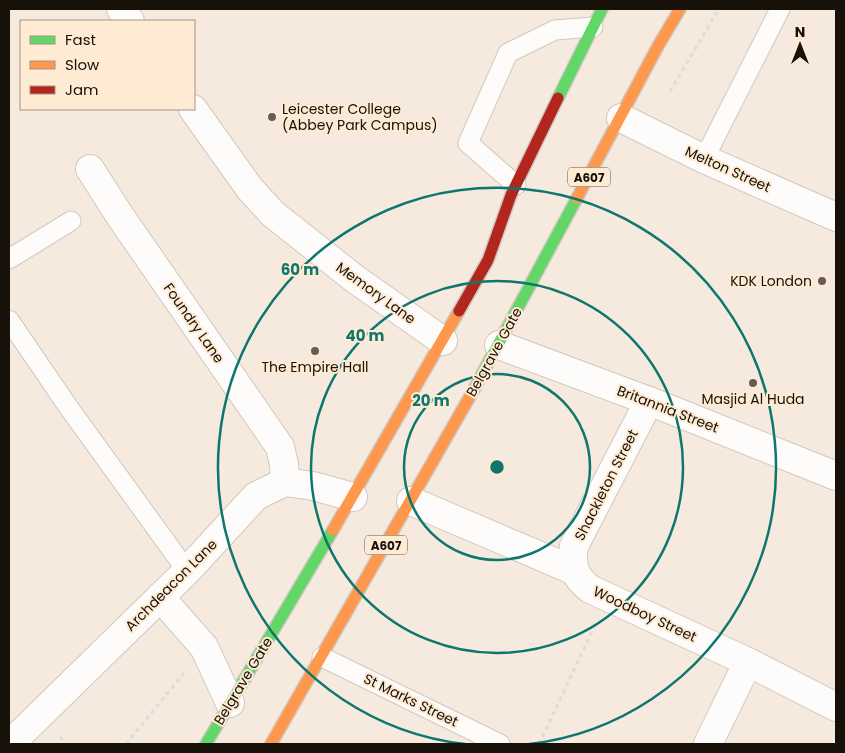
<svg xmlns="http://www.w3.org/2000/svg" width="845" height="753" font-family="Poppins,sans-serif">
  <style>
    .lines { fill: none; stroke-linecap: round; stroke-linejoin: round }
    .lane-casing { stroke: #d1c8be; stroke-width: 21 }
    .street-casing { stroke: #d1c8be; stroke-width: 30 }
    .fast-casing { stroke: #cdc8c2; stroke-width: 14 }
    .slow-casing { stroke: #cdc8c2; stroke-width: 14 }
    .jam-casing { stroke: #cdc8c2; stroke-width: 14 }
    .path { stroke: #dfdcd8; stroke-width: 3; stroke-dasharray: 4 4; stroke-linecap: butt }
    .lane { stroke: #fefcfa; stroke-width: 19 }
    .street { stroke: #fefcfa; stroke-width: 28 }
    .fast { stroke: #63d668; stroke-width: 11 }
    .slow { stroke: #ff974d; stroke-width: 11 }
    .jam { stroke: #b3261e; stroke-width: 11 }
    .ring { fill: none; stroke: #0f766e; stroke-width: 2.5 }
    .poi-dot { fill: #655d53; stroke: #ffebd3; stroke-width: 2 }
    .labels { text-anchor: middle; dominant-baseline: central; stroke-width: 4; stroke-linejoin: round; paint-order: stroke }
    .shield { fill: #ffebd3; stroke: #5d5246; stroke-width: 1 }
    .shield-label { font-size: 12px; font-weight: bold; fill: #181109 }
    .poi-label { font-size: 14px; fill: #181109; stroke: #ffebd3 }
    .street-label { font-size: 14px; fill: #181109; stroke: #ffebd3 }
    .centre { fill: #0f766e; stroke: #ffebd3; stroke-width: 2.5 }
    .ring-label { font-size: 15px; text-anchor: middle; font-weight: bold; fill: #0f766e; stroke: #ffebd3; stroke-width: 4; stroke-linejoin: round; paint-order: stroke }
  </style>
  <rect width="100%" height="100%" fill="#f5eadd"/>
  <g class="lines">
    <defs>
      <g id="lane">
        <path d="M704,159L780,9"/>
        <path d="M516,185L468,143L508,53L555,30L593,27"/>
        <path d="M9,259L71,221"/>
        <path d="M9,320L69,408L187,571"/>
        <path d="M322,657L500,744"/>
      </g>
      <g id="street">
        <path d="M121,9L130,21"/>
        <path d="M193,109L250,189L273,214L355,279L443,341"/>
        <path d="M621,118L704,159L836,217"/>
        <path d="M90,169L120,216L280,447L284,464L285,482"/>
        <path d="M499,345L649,401L836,476"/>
        <path d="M649,401L574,546C571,567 574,576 590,589L748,662L836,707"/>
        <path d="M411,501L575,571"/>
        <path d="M160,597L204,647L230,703"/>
        <path d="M10,744L187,571L256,496L285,482L313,486L353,497"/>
        <path d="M708,744L748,662"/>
      </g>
      <g id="fast">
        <path d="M558,98L602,9"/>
        <path d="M473,391L577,198"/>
        <path d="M206,744L333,530"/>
      </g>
      <g id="slow">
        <path d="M577,198L658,46L680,9"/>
        <path d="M333,530L459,311"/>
        <path d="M271,744L473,391"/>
      </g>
      <path id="jam" d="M459,311L488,260L511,195L558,98"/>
    </defs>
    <use href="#lane" class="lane-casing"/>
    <use href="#street" class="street-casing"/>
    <use href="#fast" class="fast-casing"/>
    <use href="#slow" class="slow-casing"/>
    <use href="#jam" class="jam-casing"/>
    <g class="path">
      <path d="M670,91L719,9"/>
      <path d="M60,737L66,744"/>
      <path d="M126,744L184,673"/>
      <path d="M539,744L596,623"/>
    </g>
    <use href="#lane" class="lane"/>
    <use href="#street" class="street"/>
    <use href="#fast" class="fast"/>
    <use href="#slow" class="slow"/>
    <use href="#jam" class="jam"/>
  </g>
  <g class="ring">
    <circle cx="497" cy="467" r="93"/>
    <circle cx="497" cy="467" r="186"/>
    <path d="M465 744A279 279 0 1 1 529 744"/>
  </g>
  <g class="poi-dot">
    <circle cx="272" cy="117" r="5"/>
    <circle cx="822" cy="281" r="5"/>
    <circle cx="315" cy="351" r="5"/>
    <circle cx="753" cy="383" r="5"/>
  </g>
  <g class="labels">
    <g class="shield">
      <rect x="568" y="167.5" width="42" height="19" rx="4"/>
      <rect x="365" y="535.5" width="42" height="19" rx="4"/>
    </g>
    <g class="shield-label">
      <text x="589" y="177">A607</text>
      <text x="386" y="545">A607</text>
    </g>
    <g class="poi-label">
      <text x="282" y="109" text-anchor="start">Leicester College<tspan x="282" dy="16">(Abbey Park Campus)</tspan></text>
      <text x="812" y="281" text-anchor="end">KDK London</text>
      <text x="315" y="367">The Empire Hall</text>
      <text x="753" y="399">Masjid Al Huda</text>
    </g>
    <g class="street-label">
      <text transform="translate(728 169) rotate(24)">Melton Street</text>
      <text transform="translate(376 293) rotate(36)">Memory Lane</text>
      <text transform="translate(194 323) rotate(55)">Foundry Lane</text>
      <text transform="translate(494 352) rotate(-61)">Belgrave Gate</text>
      <text transform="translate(668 409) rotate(21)">Britannia Street</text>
      <text transform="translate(606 485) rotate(-63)">Shackleton Street</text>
      <text transform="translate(171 585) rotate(-45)">Archdeacon Lane</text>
      <text transform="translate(645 614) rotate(25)">Woodboy Street</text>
      <text transform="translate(243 681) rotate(-59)">Belgrave Gate</text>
      <text transform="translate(411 700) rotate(26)">St Marks Street</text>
    </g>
  </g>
  <circle cx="497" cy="467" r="8" class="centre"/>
  <g class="ring-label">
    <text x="300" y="275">60 m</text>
    <text x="365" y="341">40 m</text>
    <text x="431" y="406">20 m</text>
  </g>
  <rect width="845" height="753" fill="none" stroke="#181109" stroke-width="20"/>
  <rect x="20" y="20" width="175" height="90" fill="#ffebd3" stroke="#a39482"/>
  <rect x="30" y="36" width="25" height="8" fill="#63d668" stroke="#a39482"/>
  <text x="65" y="45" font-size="15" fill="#181109">Fast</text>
  <rect x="30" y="61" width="25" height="8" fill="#ff974d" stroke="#a39482"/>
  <text x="65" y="70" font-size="15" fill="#181109">Slow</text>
  <rect x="30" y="86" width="25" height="8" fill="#b3261e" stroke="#a39482"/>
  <text x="65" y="95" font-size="15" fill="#181109">Jam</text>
  <g transform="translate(800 45)" stroke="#ffebd3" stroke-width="4" paint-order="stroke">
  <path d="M0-4L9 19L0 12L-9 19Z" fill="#181109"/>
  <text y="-8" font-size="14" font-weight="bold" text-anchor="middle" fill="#181109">N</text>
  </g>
</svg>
